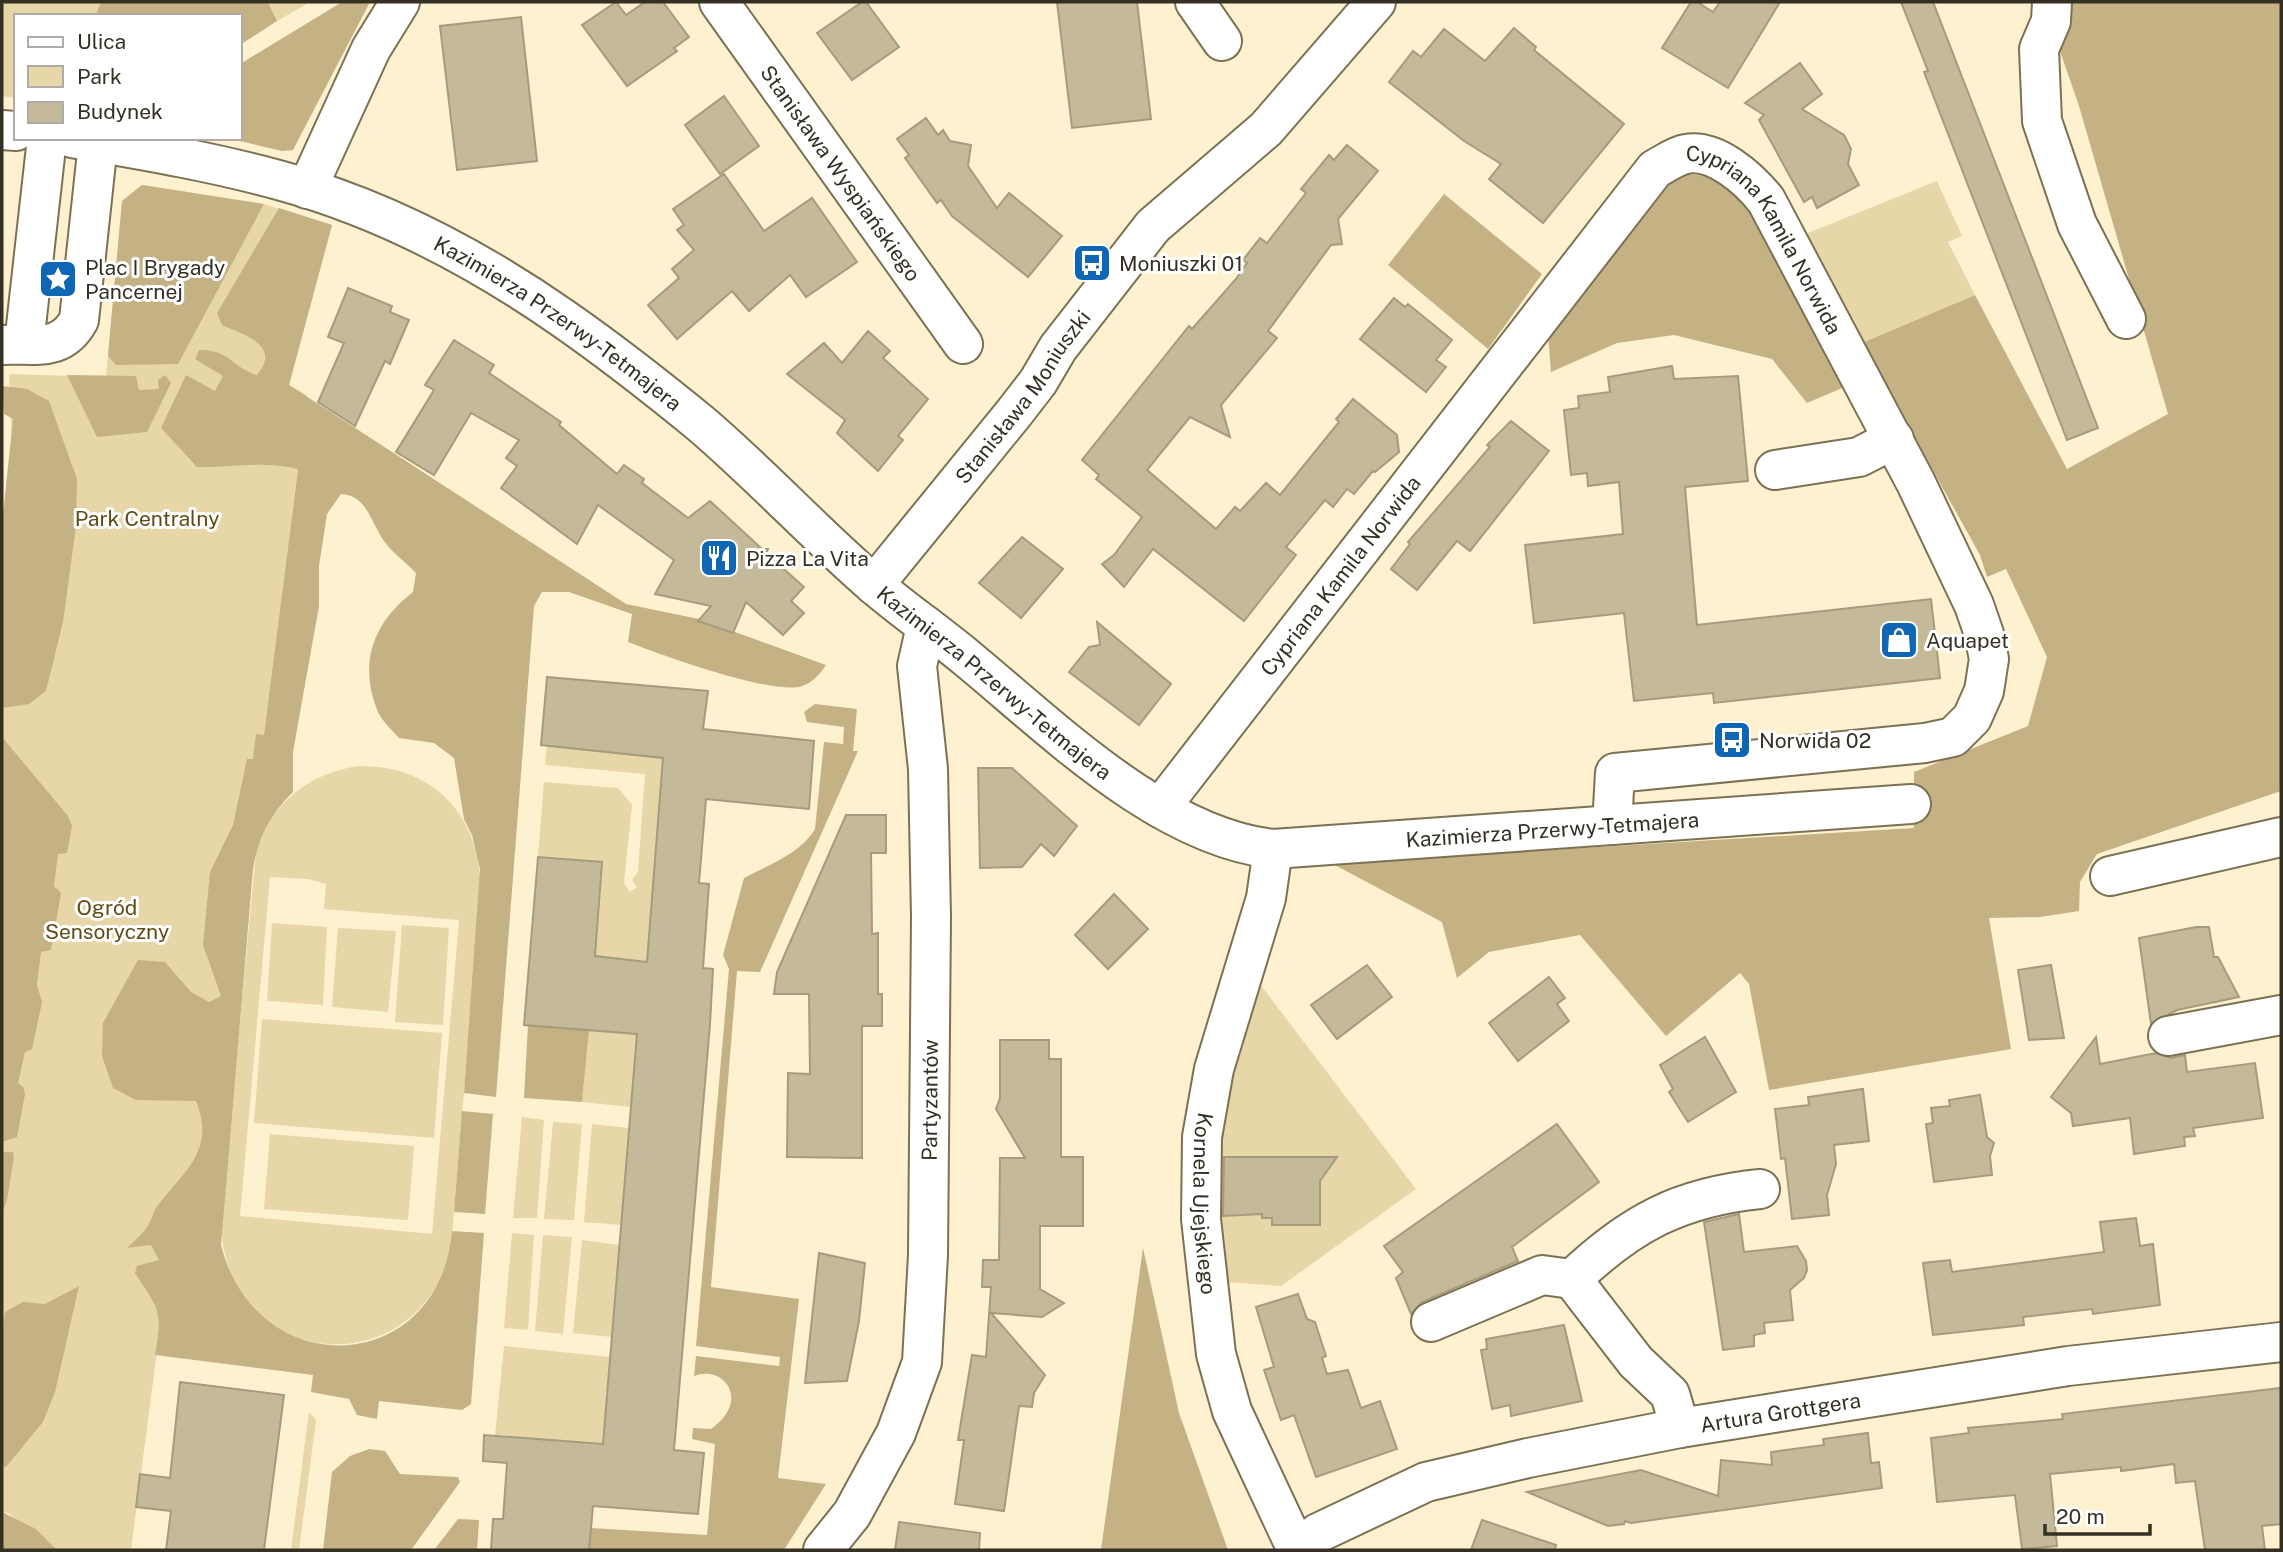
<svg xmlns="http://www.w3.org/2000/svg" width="2283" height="1552" font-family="'Public Sans',sans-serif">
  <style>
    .green { fill: #e7d6a7; fill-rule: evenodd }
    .forest { fill: #c4b284 }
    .building { fill: #c4b999; stroke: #a69b7c; stroke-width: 2 }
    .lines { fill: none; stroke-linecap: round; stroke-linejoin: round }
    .minor-casing { stroke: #7c7153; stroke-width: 42 }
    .minor { stroke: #fff; stroke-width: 38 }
    .labels { text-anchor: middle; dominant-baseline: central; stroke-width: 6; stroke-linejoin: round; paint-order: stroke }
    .street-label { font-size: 21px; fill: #343023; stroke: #fff }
    .poi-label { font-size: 21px; fill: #343023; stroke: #fff; text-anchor: start }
    .park-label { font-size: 21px; fill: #5f4c14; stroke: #fff }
  </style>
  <rect width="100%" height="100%" fill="#fdf1d0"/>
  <g class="green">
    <path d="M2,2H101L95,16H16V98L2,96Z"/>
    <path d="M268,2H310L277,21Z"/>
    <path d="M1937,181L1962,236L1948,242L1975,295L1862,343L1803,235Z"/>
    <path d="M142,185L264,204L332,225L289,385L307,395L251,843L204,1324L161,1321L131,1550H57L8,1513L2,1512V525L12,447L9,374L106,377L122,201ZM66,1334L43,1422L7,1465Z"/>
    <path d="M547,745L663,758L647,962L595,956L538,857L544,782L618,788L632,805L624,883L630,892L637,887L632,880L638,872L645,774L545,765Z"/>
    <path d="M358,766C433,765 479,814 481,887L450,1259C401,1391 224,1363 221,1222L256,852C272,803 307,774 358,766ZM270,877L308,879L326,884L324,909L459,920L432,1234L240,1216Z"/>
    <path d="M272,923L327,927L323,1005L267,1001Z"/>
    <path d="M402,925L449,928L443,1025L395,1022Z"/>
    <path d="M338,928L396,931L388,1012L332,1007Z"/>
    <path d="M1259,983L1416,1189L1281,1286L1224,1282L1220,1239L1221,1142L1234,1063Z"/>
    <path d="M590,1015L638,1021L631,1107L582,1102Z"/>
    <path d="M262,1019L442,1033L434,1138L254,1123Z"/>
    <path d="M522,1117L544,1120L537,1218H513Z"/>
    <path d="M553,1122L582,1124L574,1220L544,1219Z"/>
    <path d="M592,1124L629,1128L621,1225L584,1222Z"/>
    <path d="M270,1134L414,1146L408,1220L264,1209Z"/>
    <path d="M512,1233L534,1235L528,1330L504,1328Z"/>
    <path d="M543,1235L572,1237L563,1334L535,1331Z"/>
    <path d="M582,1240L620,1245L612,1337L573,1333Z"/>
    <path d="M504,1346L610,1357L603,1444L495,1435Z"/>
    <path d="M309,1412L316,1420L299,1550H291Z"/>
  </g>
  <g class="forest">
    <path d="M101,2H268L277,21L240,45V16H95Z"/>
    <path d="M342,2H370L293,150L282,151L227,138H240V64Z"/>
    <path d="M2043,2H2281V791L2097,854L2080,882L2079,911L2040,917L1989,918L2011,1049L1769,1090L1749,984L1740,973L1666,1036L1580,935L1489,952L1457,978L1442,922L1331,863L1914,828V772L2028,726L2047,657L2006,569L1987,577L1980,555L1862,343L1975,295L2067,469L2168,414L2079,106Z"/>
    <path d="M1687,174L1722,178L1746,190L1854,383L1807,403L1772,359L1674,335L1617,343L1551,372L1548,335L1650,196Z"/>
    <path d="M142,185L264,204L178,364L116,365L108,356L122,201Z"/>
    <path d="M1444,194L1542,274L1488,349L1388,265Z"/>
    <path d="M279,208L332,225L289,385L626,604L699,619L826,665C820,674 812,683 802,686C773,696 659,654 628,642L632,614L569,592H542L534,606L496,1097L464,1093L480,869L472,835L464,819L454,758L434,743L399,738C392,730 382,721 378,712C358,663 373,623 413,592L416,573C406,562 392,553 384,541C371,523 367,495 341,494L327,514L319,566V606L293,752V792C270,815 258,838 253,869L221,1245C257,1386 440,1376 452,1231L484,1233L471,1404L462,1410L379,1401L377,1419L357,1415L349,1399L311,1392L313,1375L155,1355C163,1310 159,1310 135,1273L137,1266L159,1260L151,1245L127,1248C134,1241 144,1233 149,1224C152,1219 153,1213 156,1208C181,1173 217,1152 196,1101L136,1100L113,1088L102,1056L103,1023L138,960L165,962L191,992L209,1002L221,996L203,945L210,872L233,825L247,759H253L256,734L264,735L298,469C264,460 231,468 197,467L161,428L186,375L215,391L223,376L195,359L199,350C229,349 233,368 257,375C282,345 244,335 222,325L217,313Z"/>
    <path d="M67,375L136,376L139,390L159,389L158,380L165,375L171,383L147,432L97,437Z"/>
    <path d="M2,386L27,389L49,401L77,479L76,526L63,622L46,691L29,704L2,708V525L13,419L4,414Z"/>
    <path d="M815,704L857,709L853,751H858L760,972L737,971L711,1287L799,1299L778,1478L826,1484L784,1550H589L591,1528L707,1535L715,1444L692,1439L693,1428L711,1429C752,1400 723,1364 694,1376L696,1356L779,1366L780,1357L696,1346L729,969L723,955L744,878C768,865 800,854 815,829L824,742L843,744L844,727L807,722L804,712Z"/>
    <path d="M2,737L68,816L72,826L67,853L58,854L54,886L61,893L51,950L41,952L37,985L42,1002L32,1049L25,1052L18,1083L24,1088L25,1094L17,1137L2,1142Z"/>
    <path d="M528,1025L589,1030L582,1102L524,1098Z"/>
    <path d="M462,1111L493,1114L485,1214L454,1212Z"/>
    <path d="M2,1152H13L14,1157L7,1200L2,1213Z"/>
    <path d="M1143,1248L1179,1413L1228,1550H1101Z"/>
    <path d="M79,1286L55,1392L43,1422L6,1467L2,1466V1335L5,1312L23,1302L45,1304Z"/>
    <path d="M369,1449L385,1451L400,1474L458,1477L460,1482L411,1550H323L332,1472L350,1456Z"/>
    <path d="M2,1512L36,1529L57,1550H2Z"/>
    <path d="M458,1519L479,1520L477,1550H434Z"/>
  </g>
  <g class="building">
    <path d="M616,2L626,15L645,2H663L689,37L674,48L677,51L627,86L582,25Z"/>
    <path d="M862,2H866L899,47L852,80L817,33Z"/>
    <path d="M1057,2H1137L1151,119L1072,128Z"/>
    <path d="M1691,2H1697L1713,12L1720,2H1780L1728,88L1662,48Z"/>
    <path d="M1901,2H1933L2098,428L2067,440L1924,72L1928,71Z"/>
    <path d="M521,17L537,161L457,170L440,26Z"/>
    <path d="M1514,28L1536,47L1534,50L1624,124L1543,223L1489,179L1501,164L1464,141L1389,82L1413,51L1421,57L1444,29L1485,61Z"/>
    <path d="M1800,63L1822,94L1802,109L1844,135L1851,149L1848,164L1859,185L1817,208L1812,197L1804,202L1759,120L1764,115L1745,103Z"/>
    <path d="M724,96L759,146L720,174L685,125Z"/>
    <path d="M926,118L938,135L943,130L950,141L971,145L968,166L997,208L1009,193L1062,236L1028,277L952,216L941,200L937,203L905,158L909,155L897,139Z"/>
    <path d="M1347,145L1378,171L1338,219L1342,244L1331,245L1268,331L1277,338L1221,405L1230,437L1190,417L1147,470L1216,529L1235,507L1240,511L1266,483L1280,495L1339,422L1336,419L1353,399L1397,435L1399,452L1375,472L1373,471L1354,494L1347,489L1333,507L1325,500L1286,547L1296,555L1244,621L1153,549L1124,587L1102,564L1114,555L1142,517L1096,479L1099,475L1082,460L1189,326L1192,329L1236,279L1247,263L1243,260L1260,238L1267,243L1306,193L1301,189L1329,155L1334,160Z"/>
    <path d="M724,174L764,231L812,198L857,262L806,297L790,275L749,311L732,291L677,339L648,305L679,278L672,269L694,250L677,230L684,225L673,209Z"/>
    <path d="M348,288L392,306L390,312L409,320L390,364L385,361L355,426L318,402L344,343L328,337Z"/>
    <path d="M1394,298L1405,307L1408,304L1452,340L1436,360L1446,367L1426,392L1360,339Z"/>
    <path d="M868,331L890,351L883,358L928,399L898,436L903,440L878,471L837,433L845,420L787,374L824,343L842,363Z"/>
    <path d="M454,340L494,365L489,373L561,422L559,425L617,474L624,465L644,479L642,483L688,518L710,501L762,549H768L766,553L804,587L791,601L804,613L783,635L746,602L733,633L698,621L711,606L655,594L674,560L598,505L577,544L501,488L517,466L506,458L519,440L471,413L434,475L396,452L434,390L425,385Z"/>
    <path d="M1672,366L1674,379L1738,376L1748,481L1685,487L1697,625L1931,599L1940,678L1714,703L1713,693L1634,701L1624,613L1534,623L1525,545L1623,534L1619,482L1588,486L1587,473L1571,475L1564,410L1579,408L1578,396L1610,392L1608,377Z"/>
    <path d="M1511,421L1549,451L1470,551L1457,541L1417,590L1391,569L1410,544L1408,542L1490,447L1487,445Z"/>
    <path d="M1022,537L1063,569L1021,618L979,583Z"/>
    <path d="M1097,622L1171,684L1139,725L1069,672L1089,647L1100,645Z"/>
    <path d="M547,677L708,691L703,729L814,741L809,809L706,799L699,883L709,884L703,968L713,969L710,1024L674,1450L704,1453L698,1514L593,1506L589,1550H491L493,1519H503L507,1463L483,1461L484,1435L603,1444L637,1034L524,1025L538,857L602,862L595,956L647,962L663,758L541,745Z"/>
    <path d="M978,768H1012L1077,826L1054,856L1041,844L1022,867L980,868Z"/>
    <path d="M846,815H886V853H871L872,934L878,933V994H882V1026H862V1158L787,1157L788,1073L810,1074L809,994H774L777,972Z"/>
    <path d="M1114,894L1148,929L1108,969L1075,935Z"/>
    <path d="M2196,927H2209L2214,957H2218L2239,997L2177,1010L2151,1024L2139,938Z"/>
    <path d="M1367,965L1392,997L1337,1039L1311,1005Z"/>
    <path d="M2051,965L2064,1038L2029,1040L2018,970Z"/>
    <path d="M1549,977L1565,998L1557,1004L1569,1021L1518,1061L1489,1023Z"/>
    <path d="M1705,1037L1736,1092L1688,1122L1669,1092L1673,1089L1660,1065Z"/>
    <path d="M2096,1037L2100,1064L2156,1053L2171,1058L2185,1055L2187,1072L2255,1063L2263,1118L2193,1128L2195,1136L2184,1137L2185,1146L2134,1154L2130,1118L2073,1126L2071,1113L2051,1097Z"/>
    <path d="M1000,1040H1049V1059H1061V1157H1083V1226H1040V1289L1064,1303L1042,1317L991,1313L1045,1375L1034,1393L1032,1407L1019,1406L1004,1511L955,1504L964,1440H958L972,1355L986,1357L991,1287H982L983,1260H999L1000,1158H1025L996,1109L1000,1098Z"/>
    <path d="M1863,1089L1869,1141L1834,1145L1836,1164L1827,1195L1829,1215L1792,1219L1785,1158L1781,1159L1775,1109L1809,1105L1808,1097Z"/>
    <path d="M1980,1095L1987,1137L1994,1143L1990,1156L1992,1175L1934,1182L1926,1124L1933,1123L1931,1108L1950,1106L1949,1100Z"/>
    <path d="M1557,1124L1599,1182L1512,1247L1518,1261L1422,1302L1411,1314L1396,1278L1403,1272L1384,1246Z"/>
    <path d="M1224,1157H1337L1320,1181V1225H1272V1218H1262V1214L1223,1216Z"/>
    <path d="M1739,1214L1744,1252L1797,1246L1806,1261L1807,1270L1804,1278L1790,1290L1793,1320L1764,1323L1765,1333L1754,1335V1346L1723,1350L1704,1222Z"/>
    <path d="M2136,1218L2140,1246L2153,1244L2160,1305L2093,1314L2092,1309L2023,1317L2024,1325L1933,1335L1923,1263L1950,1260L1952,1272L2104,1252L2100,1222Z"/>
    <path d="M819,1253L865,1263L859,1321L847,1381L805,1383Z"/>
    <path d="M1298,1294L1307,1319L1315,1322L1326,1356L1322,1358L1327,1374L1348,1370L1361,1408L1380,1401L1397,1449L1316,1477L1294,1415L1281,1420L1264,1370L1274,1367L1256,1307Z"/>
    <path d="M1564,1325L1582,1401L1511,1416L1510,1405L1492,1409L1481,1350L1487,1349L1486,1339Z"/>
    <path d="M180,1382L284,1395L264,1550H166L171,1511L136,1507L140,1474L170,1478Z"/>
    <path d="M2281,1388V1524L2262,1526L2265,1550H2205L2195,1481L2176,1483L2174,1464L2121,1471V1467L2050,1474L2057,1546L2022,1549L2015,1495L1937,1502L1931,1438L1969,1433L1968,1428L2063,1419L2062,1414Z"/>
    <path d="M1868,1433L1871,1463L1879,1462L1882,1488L1631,1523L1625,1521L1624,1524L1608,1526L1527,1492L1641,1470L1718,1496L1721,1460L1772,1465L1771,1452L1824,1445L1823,1439Z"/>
    <path d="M1482,1520L1556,1545L1555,1550H1471Z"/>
    <path d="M899,1522L980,1533L979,1550H895Z"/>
  </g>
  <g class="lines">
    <defs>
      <g id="minor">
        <path id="s1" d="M719,2L963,344"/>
        <path d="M1195,2L1222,41"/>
        <path d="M2052,2L2051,21L2039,49L2042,121L2077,224L2126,319"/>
        <path d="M2,130L16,131"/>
        <path id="s2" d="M72,138C142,150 214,162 282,181C384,209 478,259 564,319C610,351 656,387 700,423C760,474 813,532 873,584C903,610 937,633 968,659C1053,729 1160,836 1273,849L1911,804"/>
        <path d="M307,189L371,49L400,2"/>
        <path d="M24,344L47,138"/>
        <path d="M2,345C35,343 61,353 79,320L98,143"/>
        <path d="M1775,470L1859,457L1894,439"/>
        <path id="s3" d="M874,585L1014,413L1038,382L1058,348L1153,226L1266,129L1376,2"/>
        <path id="s4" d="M1160,808L1655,169C1665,164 1675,156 1686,154C1715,148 1749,179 1766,200L1916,483L1974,605L1984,634L1989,659L1984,691L1972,718L1953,737L1925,743L1615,773L1612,825"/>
        <path id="s5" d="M1273,849L1266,898L1214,1069L1202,1137L1201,1219L1216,1354L1232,1411L1297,1550"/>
        <path d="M2110,876L2281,837"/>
        <path d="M2168,1036L2281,1015"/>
        <path d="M1431,1322L1542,1275L1572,1279"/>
        <path d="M1680,1428L1670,1394L1636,1362L1572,1279C1631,1223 1680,1197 1760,1189"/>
        <path id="s6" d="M1296,1549L1318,1533L1426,1482L1528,1458L1680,1428L2068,1366L2281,1342"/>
        <path id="s7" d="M823,1550L852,1514L896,1433L922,1362L928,1255L931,917L928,769L917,666L926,626"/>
      </g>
    </defs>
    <use href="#minor" class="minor-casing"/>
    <use href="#minor" class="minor"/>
  </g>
  <defs>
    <symbol id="bus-square" viewBox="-11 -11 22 22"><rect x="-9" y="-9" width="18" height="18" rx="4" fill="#0f66b4" stroke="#fff"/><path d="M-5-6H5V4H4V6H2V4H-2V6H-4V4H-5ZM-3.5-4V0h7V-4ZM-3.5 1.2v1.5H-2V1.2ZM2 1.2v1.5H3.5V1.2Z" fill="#fff"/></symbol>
    <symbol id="sight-square" viewBox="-11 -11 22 22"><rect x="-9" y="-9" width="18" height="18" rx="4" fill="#0f66b4" stroke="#fff"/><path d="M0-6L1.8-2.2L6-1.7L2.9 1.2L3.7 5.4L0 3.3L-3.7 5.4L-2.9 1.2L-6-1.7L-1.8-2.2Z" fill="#fff"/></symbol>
    <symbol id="restaurant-square" viewBox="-11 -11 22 22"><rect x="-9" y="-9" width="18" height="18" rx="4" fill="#0f66b4" stroke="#fff"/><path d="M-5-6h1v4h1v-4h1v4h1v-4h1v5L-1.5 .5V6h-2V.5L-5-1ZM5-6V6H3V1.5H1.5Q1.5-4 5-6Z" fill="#fff"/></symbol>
    <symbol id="shop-square" viewBox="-11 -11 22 22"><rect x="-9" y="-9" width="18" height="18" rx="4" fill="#0f66b4" stroke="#fff"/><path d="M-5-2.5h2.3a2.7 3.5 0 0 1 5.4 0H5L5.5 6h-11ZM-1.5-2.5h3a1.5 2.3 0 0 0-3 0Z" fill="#fff"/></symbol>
  </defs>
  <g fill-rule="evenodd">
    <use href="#bus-square" x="1070" y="241" width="44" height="44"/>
    <use href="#sight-square" x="36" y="257" width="44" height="44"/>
    <use href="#restaurant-square" x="697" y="536" width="44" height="44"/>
    <use href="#shop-square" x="1877" y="618" width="44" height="44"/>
    <use href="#bus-square" x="1710" y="718" width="44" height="44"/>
  </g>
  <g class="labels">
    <g class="street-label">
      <text stroke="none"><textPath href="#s1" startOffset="210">Stanisława Wyspiańskiego</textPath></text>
      <text stroke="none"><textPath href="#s4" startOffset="966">Cypriana Kamila Norwida</textPath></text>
      <text stroke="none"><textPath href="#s2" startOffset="527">Kazimierza Przerwy-Tetmajera</textPath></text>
      <text stroke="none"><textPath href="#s3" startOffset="240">Stanisława Moniuszki</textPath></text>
      <text stroke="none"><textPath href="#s4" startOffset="294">Cypriana Kamila Norwida</textPath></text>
      <text stroke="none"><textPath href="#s2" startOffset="1094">Kazimierza Przerwy-Tetmajera</textPath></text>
      <text stroke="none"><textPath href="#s2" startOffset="1703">Kazimierza Przerwy-Tetmajera</textPath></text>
      <text stroke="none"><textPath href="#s7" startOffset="476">Partyzantów</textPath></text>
      <text stroke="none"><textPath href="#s5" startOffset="364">Kornela Ujejskiego</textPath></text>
      <text stroke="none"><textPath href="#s6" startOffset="508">Artura Grottgera</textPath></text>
    </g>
    <g class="poi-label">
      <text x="1119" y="263">Moniuszki 01</text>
      <text x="85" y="267">Plac I Brygady<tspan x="85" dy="24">Pancernej</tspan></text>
      <text x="746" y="558">Pizza La Vita</text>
      <text x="1926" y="640">Aquapet</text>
      <text x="1759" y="740">Norwida 02</text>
    </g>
    <g class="park-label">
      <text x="147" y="518">Park Centralny</text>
      <text x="107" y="907">Ogród<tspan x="107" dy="24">Sensoryczny</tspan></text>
    </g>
  </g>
  <rect width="2283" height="1552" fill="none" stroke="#343023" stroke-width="7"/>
  <rect x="14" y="14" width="228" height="126" fill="#ffffff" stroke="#aeaca7" stroke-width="2"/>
  <rect x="28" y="37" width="35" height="10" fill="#ffffff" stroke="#aeaca7" stroke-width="2"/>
  <text x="77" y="49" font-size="21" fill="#343023">Ulica</text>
  <rect x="28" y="66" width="35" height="21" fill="#e7d6a7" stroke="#aeaca7" stroke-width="2"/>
  <text x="77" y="84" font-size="21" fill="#343023">Park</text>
  <rect x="28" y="102" width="35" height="21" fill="#c4b999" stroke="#aeaca7" stroke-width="2"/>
  <text x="77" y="119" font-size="21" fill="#343023">Budynek</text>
  <path d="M2045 1524v10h105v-10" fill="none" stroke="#343023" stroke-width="3.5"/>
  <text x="2056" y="1524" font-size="21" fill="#343023" stroke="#ffffff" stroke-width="5" paint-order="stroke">20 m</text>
</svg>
